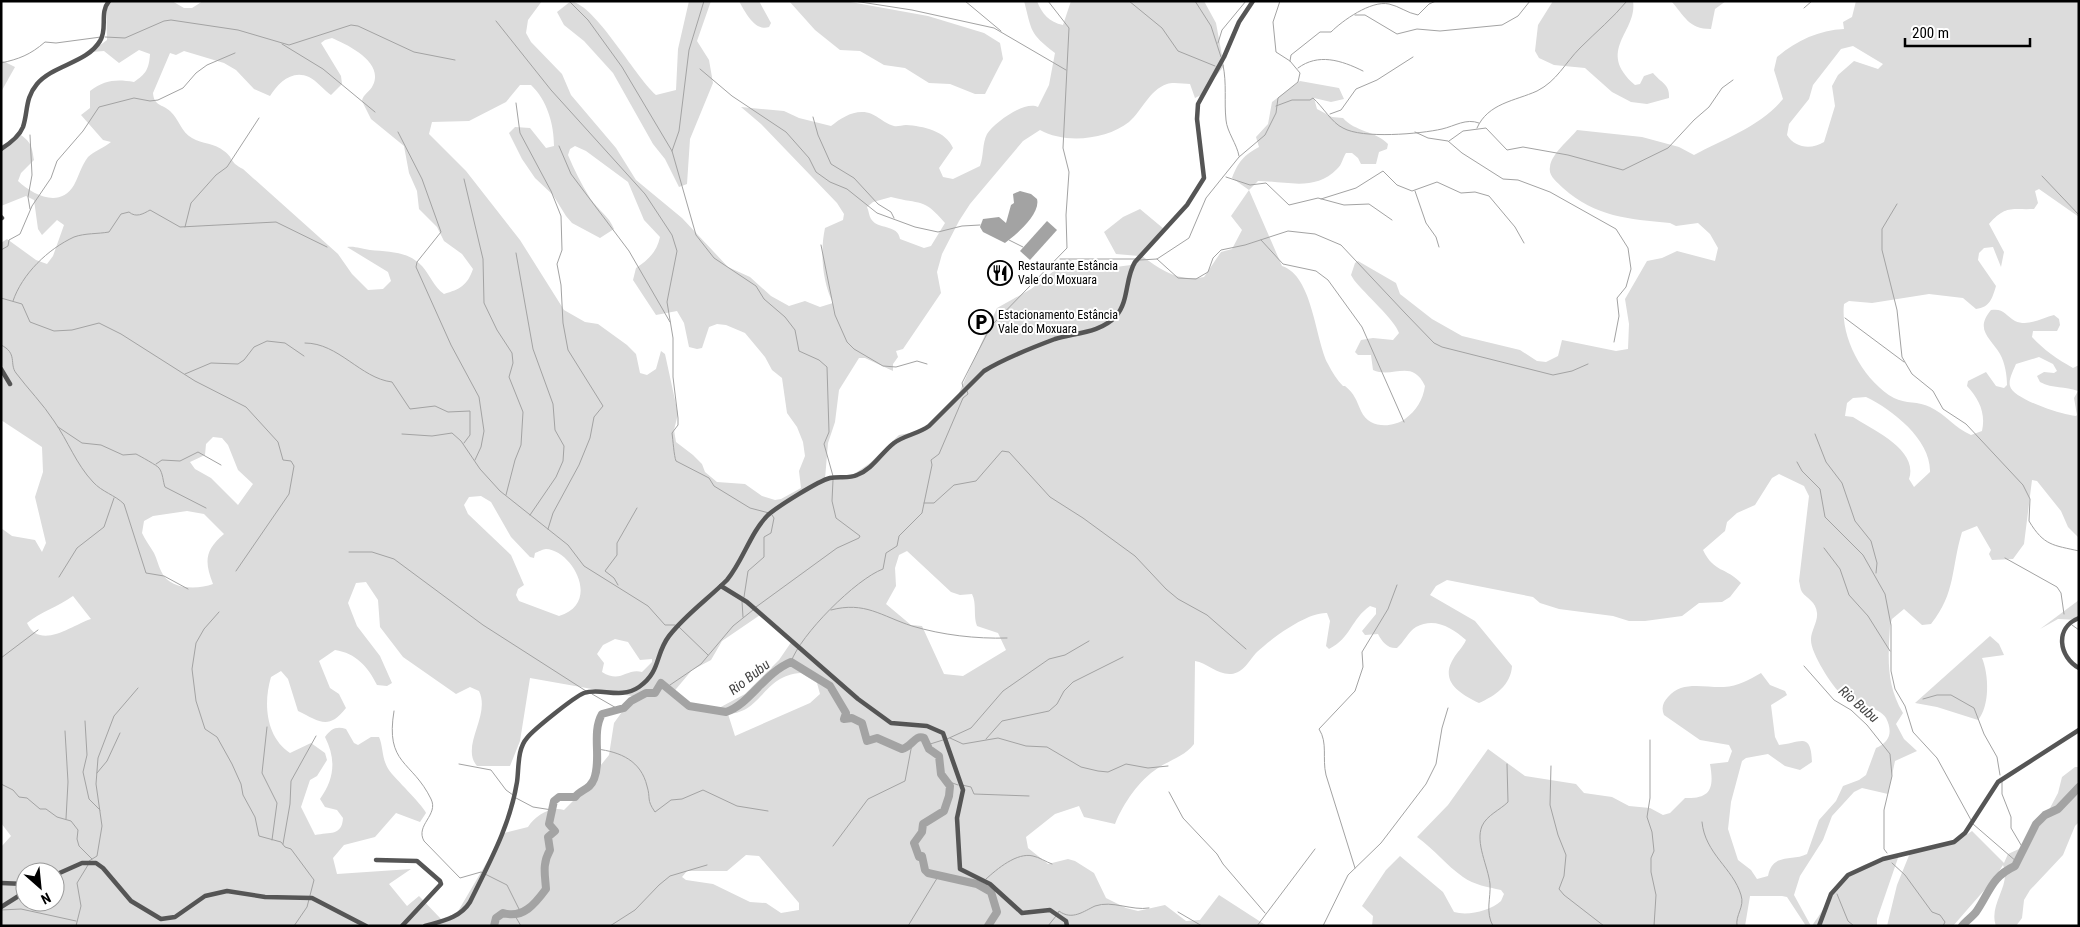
<svg xmlns="http://www.w3.org/2000/svg" width="2080" height="927" font-family="'Roboto Condensed',sans-serif">
  <style>
    .green { fill: #dcdcdc; fill-rule: evenodd }
    .water { fill: #a3a3a3 }
    .lines { fill: none; stroke-linecap: round; stroke-linejoin: round }
    .stream { stroke: #a3a3a3; stroke-width: 1 }
    .river { stroke: #a3a3a3; stroke-width: 8 }
    .minor { stroke: #555; stroke-width: 4.5 }
    .labels { text-anchor: middle; dominant-baseline: central; stroke-width: 4; stroke-linejoin: round; paint-order: stroke }
    .poi-label { font-size: 12px; fill: #000; stroke: #fff; text-anchor: start }
    .water-label { font-size: 14px; font-style: italic; fill: #444; stroke: #fff }
  </style>
  <rect width="100%" height="100%" fill="#fff"/>
  <g class="green">
    <path d="M106,1H172L184,8H192L203,1H542L528,20L526,33L531,42L562,74L571,95L616,148L636,180L682,218L728,267L750,277L771,296L789,306L805,301L820,307L833,303C822,281 820,251 825,228L843,220L844,214L837,203L761,124L741,107L784,111L799,118L831,126C840,119 850,112 862,112C876,112 882,123 894,126C897,127 902,125 906,125C923,126 946,131 953,148L939,168L943,177L953,179L980,166C984,155 982,144 987,134C994,123 1025,100 1038,107L1049,85L1055,53C1029,33 1032,31 1024,1H1037C1042,14 1049,22 1063,25L1071,1H1204L1216,23L1224,66L1201,95L1195,98L1190,84C1184,84 1173,82 1167,84C1149,90 1142,111 1129,122C1106,140 1065,144 1040,130L1023,141L970,204L959,221L942,254L937,272L941,293L903,349L896,351L898,357L893,364V371L865,358H859L839,390L835,422L828,443L825,479L851,475L857,472L870,463L899,435L921,431L955,402L997,308L1031,289L1069,259C1088,272 1109,268 1131,265L1139,256L1116,254L1104,232L1123,217L1140,209L1164,229L1142,256C1162,271 1179,282 1204,277L1221,252L1232,249L1242,230L1231,216L1249,190L1232,178C1238,162 1244,155 1259,147L1256,137L1268,124L1272,102L1300,81L1339,88L1344,99L1331,102L1314,98L1317,109L1332,117L1343,118C1355,132 1376,131 1388,144L1387,149L1379,152L1376,164H1361L1358,158L1352,153H1346C1343,157 1342,165 1337,169C1315,192 1286,181 1258,181L1249,190L1282,266C1313,276 1315,339 1328,364C1332,372 1337,380 1343,386H1345C1355,394 1356,400 1361,411C1369,429 1392,428 1405,419C1416,411 1423,400 1425,386C1412,358 1393,379 1373,370L1371,355H1358L1355,352L1361,340L1373,338L1393,340L1399,333C1395,320 1365,294 1354,280L1351,275L1355,263L1358,261L1396,283L1400,294L1432,319L1462,336L1520,350L1537,361L1546,362L1558,356L1562,340L1616,351L1628,349L1629,324L1625,299L1647,261L1662,258L1677,251L1715,261L1718,248L1710,234L1698,223L1676,226L1670,223C1628,219 1596,217 1563,188C1557,182 1548,176 1550,167C1551,154 1569,140 1577,130L1642,137L1679,147L1694,155C1724,139 1761,126 1783,99L1774,70L1777,57C1796,41 1819,30 1844,29L1843,22L1852,17L1856,1H2079V217L2039,189L2035,191L2038,203L2034,209C2011,210 2006,205 1989,224L2004,252L2001,267L1993,247L1984,248L1979,253L1978,260L1996,286C1992,299 1990,307 1976,309L1963,298L1929,294L1872,303L1849,301L1844,304C1840,338 1864,381 1894,398C1905,404 1919,401 1930,407C1945,414 1955,428 1971,435L1982,431C1986,413 1979,399 1967,386L1968,381L1986,372L1996,386L2004,388L2007,385C2007,375 2005,363 2000,354C1991,338 1974,330 1991,310C2004,308 2005,315 2015,321C2028,327 2042,318 2054,315L2059,319L2060,325L2057,331H2033L2032,337C2044,350 2057,359 2073,368L2079,365V538L2068,527L2061,511L2037,481L2032,480L2024,544L2013,559L1992,560L1989,554L1991,550L1977,526L1962,532C1951,568 1956,593 1931,624L1922,625L1904,609L1892,619L1890,626C1888,658 1886,685 1903,713L1896,724L1904,739L1917,751L1895,761L1888,794L1862,788L1854,792L1832,816L1823,840L1800,876L1794,895L1811,926H1806L1787,897L1782,896H1750L1745,926H1372L1373,916L1362,906L1386,870L1400,856L1443,892L1454,912C1468,916 1490,911 1501,901L1504,894L1501,890C1488,887 1474,885 1463,877C1446,865 1434,849 1417,837L1448,805L1488,749L1525,776L1576,784L1584,793L1612,797L1629,806L1650,808L1663,815L1670,813L1685,798C1712,799 1714,787 1710,764L1728,762L1732,751L1729,745L1700,740L1664,715C1661,708 1663,702 1668,697C1682,680 1705,688 1724,687C1738,686 1749,680 1761,673L1770,685L1785,691L1787,695L1771,705L1775,737L1779,745C1799,744 1811,730 1812,762L1800,770L1785,766L1768,754L1746,758L1742,761L1731,802L1728,829L1738,860L1751,870L1757,879L1768,876C1773,852 1792,862 1807,854L1819,820L1836,801L1843,786L1859,780L1866,775L1876,748C1890,742 1893,732 1886,718C1880,707 1853,704 1842,695C1832,686 1810,652 1811,639C1811,631 1818,621 1817,613C1816,601 1807,599 1802,592C1800,589 1800,584 1799,581L1809,496L1804,486L1779,474L1772,478L1755,505L1737,513L1727,522L1725,531L1703,550C1714,573 1726,567 1741,583L1730,597L1722,602L1699,603L1682,616L1645,621H1629L1613,616L1559,609L1540,603L1533,597L1447,580L1436,586L1430,595L1475,621L1512,666C1511,685 1495,696 1479,703C1459,693 1438,681 1455,656C1459,650 1463,647 1466,640C1452,628 1435,617 1416,627C1408,632 1404,642 1397,648C1388,649 1382,642 1378,634L1365,635L1362,631L1376,614V608L1370,606C1351,619 1351,638 1329,649L1326,646L1330,621L1327,613C1307,612 1272,638 1257,652C1249,660 1244,673 1231,674C1218,675 1207,663 1195,661L1194,744C1185,756 1170,760 1158,768C1139,780 1123,804 1115,824L1084,817L1079,806L1055,814L1026,837L1028,848L1048,864L1068,859L1075,861L1094,873L1106,898L1126,908L1138,911L1165,905L1186,921L1200,920L1219,895L1267,926H1V847L11,836L1,823V528L12,536L35,540L42,552L46,543L35,497L43,472L42,447L1,420V243L7,239L36,260L47,264L53,256L64,225L57,220L42,235L38,229L34,200L26,196L1,206V151L19,134C31,141 32,147 34,160L21,173L18,181C33,195 60,209 74,185C79,176 81,166 88,157C94,151 104,148 111,142L103,140L81,115L90,108V91C105,80 116,79 134,82C146,74 149,69 150,54L139,50L119,63L104,51L91,52L107,40ZM332,38C348,45 384,62 373,85C370,92 363,94 362,101L371,119L404,146L409,173L417,191L419,209L437,227L444,241L462,254L473,269C467,286 460,289 444,294C434,287 430,275 422,266C408,251 389,252 370,250C361,249 356,246 347,247L388,272L391,281L383,289L368,290L352,274L338,254L243,169C229,162 234,158 224,151C215,143 202,144 192,138C181,132 179,119 170,111C162,104 154,106 153,93L170,53L176,55L184,51L224,63L236,70L254,89L270,96C278,83 292,69 309,77C317,81 324,90 331,95L342,84L341,76L321,43L325,40ZM1853,46L1883,64L1878,69L1854,61L1838,75L1832,86L1835,106L1824,142C1811,150 1795,148 1787,135L1789,124L1809,99L1813,85L1841,49ZM520,85H531C547,100 554,124 554,146L546,148L530,128L515,127L509,133L522,159L535,178L553,195L566,216L572,223L600,238L614,229C609,216 598,210 590,198C581,184 574,169 568,155L570,149L575,146L586,151L628,182L644,220L660,237C657,252 648,260 636,268L633,280L656,315L677,311L684,323L689,347L697,349L702,348L709,327L717,324L726,325L745,333L765,357L772,370L782,378L787,413L797,427L803,442L805,456L799,471L801,488L781,499L775,500L762,496L745,484L717,482L705,472L702,464L693,455L676,442L674,430L678,414L665,354L661,351L656,369L647,375L640,373L636,354L627,345L598,324L585,322L564,310L520,240L466,171L429,134L432,122L469,121L506,102ZM891,197C921,205 923,197 945,223L931,246L924,248L900,239C898,224 878,230 871,219C869,216 869,211 867,207L873,202ZM2039,357L2053,364L2057,371L2054,373L2044,372L2037,376L2040,382C2053,389 2065,386 2078,391L2074,398L2077,415L2076,416C2062,415 2013,399 2010,386C2008,380 2014,369 2016,364ZM1866,397C1893,410 1931,440 1930,472L1914,487L1909,479C1919,450 1873,430 1853,417L1845,416L1847,403L1853,398ZM213,437L222,438L228,445L238,470L253,484L238,505L211,478L195,469L190,462L205,455L206,444ZM481,496L491,502L511,537L530,557L534,558L535,553C538,552 543,549 546,549C572,550 602,603 559,616L519,601L516,595L518,589L524,585L511,555L468,514L464,505L469,497ZM187,511L204,514L224,534C205,550 204,561 213,584C197,590 169,590 161,571C158,565 157,559 154,553C150,546 145,540 142,533L144,521L153,516ZM907,551L951,592L960,595L972,594C977,604 973,616 977,626L998,633L1006,650L963,676L944,674L922,626L911,625L886,604L896,586L895,568L899,555ZM366,582L378,600L380,627L403,657L456,694L470,687L479,691C491,716 460,746 477,766H510L520,741L530,678L637,697L627,705L614,723L609,755L588,781L584,790L564,810C550,806 535,816 528,827L504,833L457,913L441,919L419,896L407,906L389,884L411,869L337,874L333,858L344,845L375,837L396,813L420,822L426,813C425,808 398,781 392,774C381,762 384,748 379,737H371L358,745L354,743L346,729C336,726 331,729 325,737C336,759 335,778 320,799L325,807L337,810L343,818C342,836 330,832 315,835L301,807L310,780L317,776L327,760L325,753L311,743L290,753C266,737 263,704 271,677L281,671L288,679L298,711C319,721 328,731 346,708L339,694L330,688L319,661L335,650C356,653 368,667 377,685L387,686L392,683L380,656L357,626L348,603L356,583ZM73,596L91,619C72,625 40,651 27,623C40,612 58,607 73,596ZM763,613L792,641L779,660L745,694L719,708L684,705L671,695L692,670L711,660L722,641ZM615,639L628,642L640,660L652,659V662L642,672C626,668 621,684 602,672L604,663L597,654L603,645ZM801,673L817,683L820,694L810,703L735,736L728,714C762,713 763,675 801,673ZM746,855L759,856L799,903V910L781,913L766,903L750,902L713,884L686,880L682,877L687,871H727ZM25,872H55V902H25Z"/>
    <path d="M571,1C597,7 633,74 656,95L676,90L678,49L689,1H711L697,41L709,60L713,83L690,139L687,184L679,187L665,159L653,144L613,73L584,41L564,25L557,12Z"/>
    <path d="M739,1H759L771,23L769,27C755,32 745,12 739,1Z"/>
    <path d="M789,1H845L928,16L984,33L1000,43L1003,59L985,94H975L950,84L929,83L905,68L884,65L860,51L840,50L815,30Z"/>
    <path d="M1553,1H1633C1638,32 1595,50 1635,85L1640,84L1644,76L1653,73C1661,83 1670,84 1669,98L1647,104L1631,102L1612,92L1585,68L1554,65L1539,58L1535,51L1538,25Z"/>
    <path d="M1671,1H1726L1715,9L1711,29C1688,29 1685,16 1671,1Z"/>
    <path d="M1,60L15,67L1,92Z"/>
    <path d="M2079,600V620L2058,619L2040,629Z"/>
    <path d="M1990,636L1999,644L2004,655L1982,658C1989,675 1990,706 1978,720L1937,707L1915,703Z"/>
    <path d="M2075,767H2079V822L2075,826L2063,855L2030,890L2024,900L2022,918L2016,926H1996C1988,904 2012,885 2003,865L1994,879L1953,926H1887L1897,885L1910,853L1962,838L1972,831L2004,863L2008,854L2019,849L2042,823L2058,793L2062,777Z"/>
    <path d="M1899,855L1877,919V926H1812C1844,881 1839,867 1899,855Z"/>
  </g>
  <g class="water">
    <path d="M1020,191L1031,194L1037,199C1041,214 1016,235 1005,243L983,232L980,227L983,219L999,217L1006,223L1011,205L1014,203L1013,194Z"/>
    <path d="M1047,221L1057,230L1030,260L1020,251Z"/>
  </g>
  <g class="lines">
    <g class="stream">
      <path d="M569,1L588,20L622,67L672,151L696,235L714,258L756,286L764,299L785,317L795,330L799,351L819,360L827,367L829,432L824,444L833,476"/>
      <path d="M854,1L912,10L994,28L1066,70"/>
      <path d="M965,1L1001,31"/>
      <path d="M1129,1L1162,28L1178,51L1215,66"/>
      <path d="M1195,1L1211,26L1221,57"/>
      <path d="M1804,8L1812,1"/>
      <path d="M1355,15H1365L1397,34L1417,29L1440,31L1502,25L1518,16L1530,1"/>
      <path d="M496,21L551,90L645,194L672,235L677,251L667,302L673,338V377L678,418V425L672,433C673,440 674,456 676,461L709,478L714,486L750,508L769,513"/>
      <path d="M105,37L125,38L164,21L171,20L238,30L289,45L351,25L358,26L414,52L455,60"/>
      <path d="M1218,43L1222,30L1246,1"/>
      <path d="M282,44L323,69L375,112"/>
      <path d="M1290,61L1291,55L1320,32H1331C1342,21 1371,0 1389,4C1399,6 1407,13 1418,15L1429,4L1436,1"/>
      <path d="M1,63C19,59 30,55 45,42L56,43L101,37"/>
      <path d="M1223,65C1227,84 1224,101 1226,120C1227,132 1237,144 1239,156"/>
      <path d="M1298,68C1318,53 1341,60 1363,71"/>
      <path d="M700,69L732,96L786,132L809,158L816,172L830,182L847,189L877,213L915,227L938,232L962,226L980,225"/>
      <path d="M516,103L520,133L551,191L561,216L562,250L557,264L561,285L563,323L568,350L603,406L594,417L590,438L579,465L553,513L548,529"/>
      <path d="M1276,106L1292,100H1310L1313,98C1323,107 1332,123 1343,128C1362,139 1420,134 1442,129C1455,126 1466,118 1479,123"/>
      <path d="M1330,114L1341,110L1356,89L1377,80L1413,57"/>
      <path d="M813,117L818,135L831,164L854,178L878,204L891,212L894,218"/>
      <path d="M1477,128C1488,103 1515,101 1537,91C1557,81 1565,63 1580,48C1596,32 1613,18 1627,1"/>
      <path d="M398,132L422,179L441,232L417,262L416,267L451,345L479,397L484,431L481,447L475,460"/>
      <path d="M1415,132L1428,138L1448,141L1462,153L1503,179L1518,180L1550,192L1616,229L1628,248L1631,269L1626,287L1617,298L1619,316L1614,342"/>
      <path d="M1449,141L1463,131L1486,128L1507,150L1523,147L1568,155L1623,170L1668,148L1694,120L1709,107L1722,88L1733,80"/>
      <path d="M559,146L571,174L629,251L670,322"/>
      <path d="M672,151L679,131L689,50L704,1"/>
      <path d="M2042,176L2079,215"/>
      <path d="M1226,177L1250,185L1266,183L1289,205L1318,198L1344,205L1369,204L1392,220"/>
      <path d="M464,179L483,259L484,303L497,330L512,353L513,363L509,377L523,412L521,445L515,460L506,495"/>
      <path d="M1415,191L1426,223L1436,237L1439,247"/>
      <path d="M1321,199L1356,188L1383,171L1397,185L1412,191L1437,182L1461,193L1475,192L1489,196L1515,227L1524,243"/>
      <path d="M1897,204L1882,229V250L1897,310L1902,357L1912,374L1933,391L1943,409L1966,424L2023,485L2030,499L2029,521C2044,546 2053,545 2079,551"/>
      <path d="M30,209L28,197L32,175L30,135"/>
      <path d="M185,227L191,203L216,175L227,167L259,118"/>
      <path d="M1009,240L1023,247"/>
      <path d="M1261,240L1283,264L1316,271L1328,280L1362,327L1404,422"/>
      <path d="M821,245L835,315L847,342L854,349L883,366L896,367L917,361L927,364"/>
      <path d="M1,250L8,246L9,240L20,234L32,206L51,178L57,161L83,131L99,107L134,98L150,101L158,100L183,88L196,73L207,65L235,53"/>
      <path d="M516,253L533,349L553,404L555,430L564,446L563,461L556,477L530,515"/>
      <path d="M1060,259H1136"/>
      <path d="M1157,259L1178,278L1196,279L1208,272L1213,258L1221,250L1245,245L1288,231L1315,234L1341,245L1405,313L1434,343L1442,347L1553,375L1572,371L1588,364"/>
      <path d="M1140,260L1157,259L1189,238L1206,198L1239,157L1265,135L1276,113L1278,98L1298,82L1300,73L1290,61L1276,52L1273,22L1280,1"/>
      <path d="M1,298L22,304L30,322L54,331L72,330L99,323L121,334L195,381L246,407L278,442L283,460L291,461L294,466L289,494L236,571"/>
      <path d="M13,301C22,274 48,249 74,237C85,233 98,234 109,232L121,214L129,212C136,218 143,214 150,210L180,227L276,222L327,247"/>
      <path d="M1845,318L1904,362"/>
      <path d="M305,343C339,343 360,378 392,382L410,409L435,406L448,412L470,411V435L464,443"/>
      <path d="M1,345C18,353 9,364 16,373C28,389 43,404 54,421C68,441 76,464 93,482C102,492 115,495 124,504L146,573L164,576L188,589"/>
      <path d="M185,374L211,363L238,364L244,360L254,347L267,341L285,343L304,356"/>
      <path d="M963,387L962,383L991,326L1067,248L1066,215L1069,172L1063,148L1069,28L1048,1"/>
      <path d="M58,427L82,443L101,445L123,455L136,454C140,456 158,466 159,468C163,473 163,482 165,487L206,508"/>
      <path d="M402,434L432,436L452,433L461,441L480,469L500,491L568,545L584,566L648,606L665,625H675"/>
      <path d="M1815,434L1826,462L1842,483L1855,521L1871,541L1877,563L1876,573"/>
      <path d="M1797,462L1802,471L1820,489L1825,517L1863,555L1885,594L1891,625V671L1895,689L1905,706L1913,732L1937,758L1971,820"/>
      <path d="M156,464L162,460L180,461L198,452L221,465"/>
      <path d="M924,503H934L954,485L976,481L1002,451L1009,452L1050,497L1083,518L1135,556L1166,589L1178,599L1207,615L1246,649"/>
      <path d="M1824,548L1840,569L1849,595L1868,616L1890,651"/>
      <path d="M349,552H372L394,559L483,625L586,691"/>
      <path d="M2005,558L2057,587L2061,593L2064,614"/>
      <path d="M59,577L77,548L104,527L114,498"/>
      <path d="M618,585L614,578L605,571L617,555V543L637,508"/>
      <path d="M744,597L748,571L764,557V537L771,533L774,518L772,515"/>
      <path d="M742,601L743,617"/>
      <path d="M756,607L837,548L859,538L860,536L836,518L832,501L833,480"/>
      <path d="M831,610C865,601 881,616 912,626C942,635 976,639 1007,638"/>
      <path d="M219,612L204,629L196,643L192,669L196,701L205,729L217,737L232,764L241,784L243,795L255,817L259,836L281,842L285,847L291,849L314,880L307,907L294,926"/>
      <path d="M2072,625L2079,630"/>
      <path d="M679,627L708,655"/>
      <path d="M1,658L38,630"/>
      <path d="M791,662C800,635 856,579 883,569L886,553L897,546L899,536L922,513L932,465L931,460L939,454L963,398L968,394L967,391"/>
      <path d="M1804,666L1834,700L1851,710L1867,725L1890,754L1892,776L1884,810V849L1887,853"/>
      <path d="M667,687L701,664L733,626L753,610"/>
      <path d="M592,694L618,709"/>
      <path d="M1923,699L1937,695H1951L1974,708L1984,734L1997,757L2000,775"/>
      <path d="M394,711C385,765 412,760 431,799C439,815 415,825 424,841L460,878L481,872L507,885L521,913"/>
      <path d="M85,721L87,755L83,772L89,799L100,810"/>
      <path d="M267,727L262,773L277,803L272,840"/>
      <path d="M65,731L68,782L66,819"/>
      <path d="M950,738L963,744L998,738L1026,746L1047,747L1081,767L1098,771L1108,772L1126,764L1148,768L1168,766"/>
      <path d="M947,739L971,728L1003,691L1049,659L1065,655L1089,641"/>
      <path d="M986,739L1002,721L1049,711L1057,704L1064,691L1073,682L1123,657"/>
      <path d="M1650,740V798L1647,817L1652,832L1654,851L1651,858V872L1656,895L1654,926"/>
      <path d="M927,745L943,740"/>
      <path d="M597,749C621,752 641,761 647,786C651,799 646,799 655,812L671,800L682,799L703,790L737,806L768,811"/>
      <path d="M459,764L491,770L506,790L513,795"/>
      <path d="M1551,766L1550,805L1558,835L1566,855L1564,876L1559,889L1564,895L1604,926"/>
      <path d="M97,773L107,761L120,733"/>
      <path d="M947,781L958,785"/>
      <path d="M2002,781V794L2011,817V828L2024,850"/>
      <path d="M1,784L13,790L19,797L27,798L40,809H46L57,817L71,821L78,830L77,839L79,846L92,859"/>
      <path d="M962,785L971,787L974,794L1029,796"/>
      <path d="M2078,788H2079"/>
      <path d="M1169,792L1183,818L1217,854L1223,864L1265,913"/>
      <path d="M516,798L533,807L552,810"/>
      <path d="M1702,822C1705,854 1733,868 1741,895C1745,907 1735,915 1737,926"/>
      <path d="M1973,824L2017,862"/>
      <path d="M283,844L290,804L291,781L316,736"/>
      <path d="M833,846L868,799L905,781L912,744"/>
      <path d="M89,861L97,856L102,826L96,784L98,758L114,716L138,688"/>
      <path d="M1892,863L1905,875L1932,912L1940,915L1945,922L1943,926"/>
      <path d="M1355,868L1326,775C1322,758 1328,743 1319,729L1355,691L1363,667L1362,652L1388,609L1397,585"/>
      <path d="M986,879C997,869 1017,852 1033,856C1039,857 1046,862 1052,864"/>
      <path d="M986,883L987,890"/>
      <path d="M1837,894L1848,921L1854,926"/>
      <path d="M1,910L21,909L76,921"/>
      <path d="M1178,912L1202,926"/>
      <path d="M1058,913L1059,911C1072,921 1084,911 1095,906C1112,900 1132,911 1149,908"/>
      <path d="M514,914L521,926"/>
      <path d="M76,926L81,906L77,883L88,865"/>
      <path d="M610,926L635,910L659,885L670,876L707,865"/>
      <path d="M908,926L939,875"/>
      <path d="M1048,926L1056,916"/>
      <path d="M1257,926L1315,849"/>
      <path d="M1323,926L1348,875L1381,843L1426,784L1436,764L1442,728L1448,708"/>
      <path d="M1493,926C1485,912 1491,898 1490,884C1488,866 1475,843 1482,826C1487,815 1500,810 1508,802L1507,764"/>
    </g>
    <g class="river">
      <path d="M494,926L496,918L503,913C523,919 535,904 546,889C545,874 542,864 550,850L548,837L555,831L549,824L554,801L559,797H575C581,789 590,790 594,779C602,759 591,733 602,714L624,708L631,701L646,693H655L661,683L689,706L726,712C750,704 764,673 791,662L830,686L846,713L844,719L852,718L862,723L867,741L877,738L902,749C912,747 915,734 924,738L929,749L939,756L941,774L950,786L949,796L944,811L923,824L922,832L914,843L919,857L922,856L925,870L928,873L977,884L991,892L997,912L988,926"/>
      <path d="M1962,926C1966,921 1972,917 1976,912C1990,892 1991,877 2015,866L2036,824L2045,815L2058,809L2079,787"/>
    </g>
    <g class="minor">
      <path d="M1,149C9,144 19,137 23,127C28,112 25,98 37,84C53,65 87,63 100,41C108,29 99,13 109,1"/>
      <path d="M1,217L2,218"/>
      <path d="M1,369L10,384"/>
      <path d="M721,586L747,602L858,699L891,723L927,726L943,733L963,790L957,818L960,869L990,884L1022,913L1050,910L1066,921L1067,926"/>
      <path d="M2079,618C2054,628 2059,657 2079,668"/>
      <path d="M376,860L417,861L440,881L441,884L402,926"/>
      <path d="M55,875L82,863H96L103,868L131,901L161,919L175,917L205,896L227,891L265,897L312,898L366,926"/>
      <path d="M1,883L25,884"/>
      <path d="M1,907L25,892"/>
      <path d="M425,926C442,921 460,918 470,902C489,863 510,826 517,782C519,769 517,749 527,738C533,730 574,697 584,693C601,687 620,700 639,687C661,672 655,654 669,636C685,615 708,599 727,580C743,561 750,533 768,515C777,507 818,481 830,478C839,476 849,479 857,475C873,469 881,453 894,443C905,435 918,434 929,426L984,371C1005,358 1031,348 1055,339C1074,333 1101,333 1116,316C1129,302 1125,278 1135,262L1187,205L1204,178L1197,119L1198,104L1224,57L1239,22L1253,1"/>
      <path d="M1819,926L1831,894L1848,875L1883,859L1954,842L1965,833L1998,782L2079,730"/>
    </g>
  </g>
  <defs>
    <symbol id="restaurant-ring" viewBox="-11 -11 22 22"><circle r="9.5" fill="#fff" stroke="#000" stroke-width="1.5"/><path d="M-5-6h1v4h1v-4h1v4h1v-4h1v5L-1.5 .5V6h-2V.5L-5-1ZM5-6V6H3V1.5H1.5Q1.5-4 5-6Z" fill="#000"/></symbol>
    <symbol id="parking-ring" viewBox="-11 -11 22 22"><circle r="9.5" fill="#fff" stroke="#000" stroke-width="1.5"/><path d="M-3.5-5.5H1a3.5 3.5 0 0 1 0 7H-1V5.5H-3.5ZM-1-3.4V-.6H.8a1.4 1.4 0 0 0 0-2.8Z" fill="#000"/></symbol>
  </defs>
  <g fill-rule="evenodd">
    <use href="#restaurant-ring" x="986" y="259" width="28" height="28"/>
    <use href="#parking-ring" x="967" y="308" width="28" height="28"/>
  </g>
  <g class="labels">
    <g class="poi-label">
      <text x="1018" y="266">Restaurante Estância<tspan x="1018" dy="14">Vale do Moxuara</tspan></text>
      <text x="998" y="315">Estacionamento Estância<tspan x="998" dy="14">Vale do Moxuara</tspan></text>
    </g>
    <g class="water-label">
      <text transform="translate(749 677) rotate(-38)">Rio Bubu</text>
      <text transform="translate(1859 704) rotate(41)">Rio Bubu</text>
    </g>
  </g>
  <rect width="2080" height="927" fill="none" stroke="#000000" stroke-width="5"/>
  <g transform="translate(40 887) rotate(153)"><circle r="24" fill="#ffffff" stroke="#999999"/>
  <path d="M0-4L9 19L0 12L-9 19Z" fill="#000000"/>
  <text y="-8" font-size="14" font-weight="bold" text-anchor="middle" fill="#000000">N</text>
  </g>
  <path d="M1905 38v8h125v-8" fill="none" stroke="#000000" stroke-width="2.5"/>
  <text x="1912" y="38" font-size="15" fill="#000000" stroke="#ffffff" stroke-width="4" paint-order="stroke">200 m</text>
</svg>
